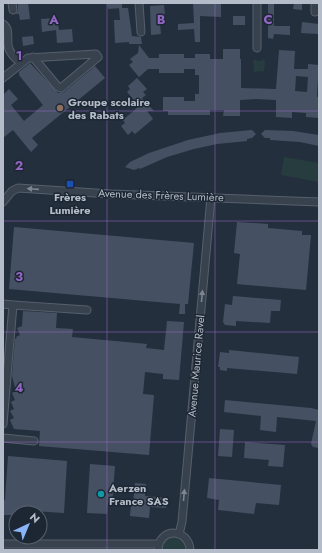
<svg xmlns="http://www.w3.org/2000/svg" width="322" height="553" font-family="Jost,sans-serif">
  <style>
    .green { fill: #263c3f }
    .building { fill: #455162; fill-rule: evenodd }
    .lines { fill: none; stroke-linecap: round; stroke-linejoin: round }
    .minor-casing { stroke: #565f6c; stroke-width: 9 }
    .minor { stroke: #38414e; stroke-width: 7 }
    .oneway { fill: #7c8592 }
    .grid { fill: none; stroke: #9266c3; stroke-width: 1; stroke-opacity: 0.55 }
    .education-dot { fill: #8d6e63; stroke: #1d2633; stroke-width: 1.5 }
    .transit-dot { fill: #1a4fb4; stroke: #1d2633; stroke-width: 1.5 }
    .culture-dot { fill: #0f9aa8; stroke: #1d2633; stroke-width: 1.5 }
    .labels { text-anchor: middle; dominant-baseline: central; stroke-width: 3; stroke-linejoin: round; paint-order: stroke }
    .poi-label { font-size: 11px; font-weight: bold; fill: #b4bcc9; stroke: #1d2633; text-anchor: start }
    .street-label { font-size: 11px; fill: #b4bcc9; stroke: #1d2633 }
    .grid-label { font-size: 13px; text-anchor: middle; font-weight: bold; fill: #9266c3; stroke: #1d2633; stroke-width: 3; stroke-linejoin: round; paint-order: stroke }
  </style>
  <rect width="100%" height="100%" fill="#242f3e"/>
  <g class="green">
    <path d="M256,59L257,61H262L263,59L265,61L264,72L262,71L254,72L253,70L254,68L253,61Z"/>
    <path d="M284,157L319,163V182L281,175Z"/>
    <path d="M174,537C181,538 185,542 185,550H162L164,542L170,538Z"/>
  </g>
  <g class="building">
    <path d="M28,3L30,19L20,20L19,14H16L18,11V4Z"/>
    <path d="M107,3H122V8L108,9Z"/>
    <path d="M193,3H199V4L221,3V17L200,16V42H195L194,29L178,30V24L194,23Z"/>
    <path d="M268,3H274V26H290V35L274,34L273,39L268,38Z"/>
    <path d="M294,3H302V10L293,9Z"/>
    <path d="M164,5L165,15H159L161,34L151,35L150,6Z"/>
    <path d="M119,8H128L132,36L141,37L142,44H129V42L115,43L114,20H120Z"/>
    <rect x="233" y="16" width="12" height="9"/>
    <path d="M57,18L59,30L72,29L73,42L57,43L56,30L42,32L41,19Z"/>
    <path d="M302,22L319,24V34L301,33Z"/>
    <path d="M33,36L34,44L23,46L22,37Z"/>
    <path d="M139,45L149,58H159V54H184V58H195V54H210V59H223V49H240V59H241V88L276,89L279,50L295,51L294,69H308V64L319,65L317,92V97H319V118L306,117V113L292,112V118L276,117V100L256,99L240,100V116H223L224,110H210V115H168V111H163V97H184V101H195V94H199V75H195V69H184V73H159V69H148L139,77L129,65L133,62L130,59L138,53ZM296,76L308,77L307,92L295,91Z"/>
    <path d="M30,63L58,93L64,92L95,66L105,78L32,138L38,145L31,152L13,130L3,138V95L9,89L18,99L11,105L24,121L43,105L19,75V72Z"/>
    <path d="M137,78L147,89L143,92L146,95L142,98L154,111H147L153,119L135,134L132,131L128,135L121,126L125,123L123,120L139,106L127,92L130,89L128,86Z"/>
    <path d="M252,130L256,134L252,138L247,139V141L217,144L194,149L167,157L140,169L139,168L134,170L125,167L130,162L149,153L188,140L220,133Z"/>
    <path d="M265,130L293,131L319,135V146L300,142L270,140V138H265L261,134Z"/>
    <path d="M237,222L268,224V228L302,231V235H311L306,290L237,284L240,254L234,253Z"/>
    <path d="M14,227L194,243L188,304H185V314H179L180,304L9,289Z"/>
    <path d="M233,296L281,300L280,311H271L270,323L236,321V326L225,325L223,322L225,304L232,305Z"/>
    <path d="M23,311L57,313L56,328L73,329L72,337L147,344L146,348L164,350L167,321L184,322L179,380L163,379V374L145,372L143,394L154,395L149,455L39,446L40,431L14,429L10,420L14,418L10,411L14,409L11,402L15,400L12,393L16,391L12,376L15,339L17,338L16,337L20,335L17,328L22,326Z"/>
    <path d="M229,350L299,357L297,374L227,368V371L220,370V367H218L220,352L229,353Z"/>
    <path d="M225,400L311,408L319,410V448L313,447L311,444L316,421L277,417L276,432L260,430L261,416L224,412Z"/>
    <path d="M220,429L234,430L232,457L218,456Z"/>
    <path d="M245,442L285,445L283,467L268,466L269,460L244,458Z"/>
    <path d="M8,456L67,461L64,513L33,511V513H16V514H12V515H3V500H5Z"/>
    <path d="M90,464L115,466L112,504L108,503L107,514L87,513Z"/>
    <path d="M209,478L281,485L279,505L256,503L254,514L218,510L219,500L207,498Z"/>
    <path d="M135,483L146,484L145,496L167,498L166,508L150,507L149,518L130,516L131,505H133Z"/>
  </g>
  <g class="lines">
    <defs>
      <g id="minor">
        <path d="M12,3L13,10"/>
        <path d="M139,3L141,32"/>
        <path d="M257,3V48"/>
        <path d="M315,12V3"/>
        <path d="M3,24C10,29 7,37 8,45C9,53 15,58 21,63"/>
        <path d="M3,78L28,58L96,54L98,57L61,88L58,87L33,57"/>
        <path d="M3,202L12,191L18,188L111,194L319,202"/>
        <path d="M3,304L13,305L3,424"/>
        <path d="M13,305L87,310"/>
        <path d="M3,438L34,441"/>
        <path d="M179,534L182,522L211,197"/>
        <path d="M3,544H158"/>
        <path d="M158,550C159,527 189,528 190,550"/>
      </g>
    </defs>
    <use href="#minor" class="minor-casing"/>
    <use href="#minor" class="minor"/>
  </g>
  <defs><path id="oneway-solid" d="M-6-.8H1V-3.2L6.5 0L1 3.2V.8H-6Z"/></defs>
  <g class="oneway">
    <use href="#oneway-solid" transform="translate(33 189) rotate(-176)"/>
    <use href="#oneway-solid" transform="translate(202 296) rotate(-85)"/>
    <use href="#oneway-solid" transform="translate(184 495) rotate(-85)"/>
  </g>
  <path class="grid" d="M107,3V550M215,3V550M3,111H319M3,221H319M3,332H319M3,442H319"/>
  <circle class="education-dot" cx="60" cy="108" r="4"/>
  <rect class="transit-dot" x="66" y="180" width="8" height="8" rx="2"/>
  <circle class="culture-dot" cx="101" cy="494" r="4"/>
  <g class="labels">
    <g class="poi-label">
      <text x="68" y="102">Groupe scolaire<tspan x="68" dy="13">des Rabats</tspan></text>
      <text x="70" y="197" text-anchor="middle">Frères<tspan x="70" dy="13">Lumière</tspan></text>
      <text x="109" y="488">Aerzen<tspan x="109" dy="13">France SAS</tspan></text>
    </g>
    <g class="street-label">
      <text transform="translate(161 195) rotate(2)">Avenue des Frères Lumière</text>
      <text transform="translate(196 366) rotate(-85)">Avenue Maurice Ravel</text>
    </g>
  </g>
  <g class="grid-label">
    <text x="54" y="24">A</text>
    <text x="161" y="24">B</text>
    <text x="268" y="24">C</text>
    <text x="19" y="60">1</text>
    <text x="19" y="170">2</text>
    <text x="19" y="281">3</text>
    <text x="19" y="392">4</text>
  </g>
  <rect width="322" height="553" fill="none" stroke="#b4bcc9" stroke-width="8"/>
  <g transform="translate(28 525) rotate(44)"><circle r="19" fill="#1d2633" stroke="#59626f"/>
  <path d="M0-3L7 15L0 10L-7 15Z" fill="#8ab4f8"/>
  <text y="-6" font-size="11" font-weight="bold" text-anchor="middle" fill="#b4bcc9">N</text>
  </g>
</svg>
